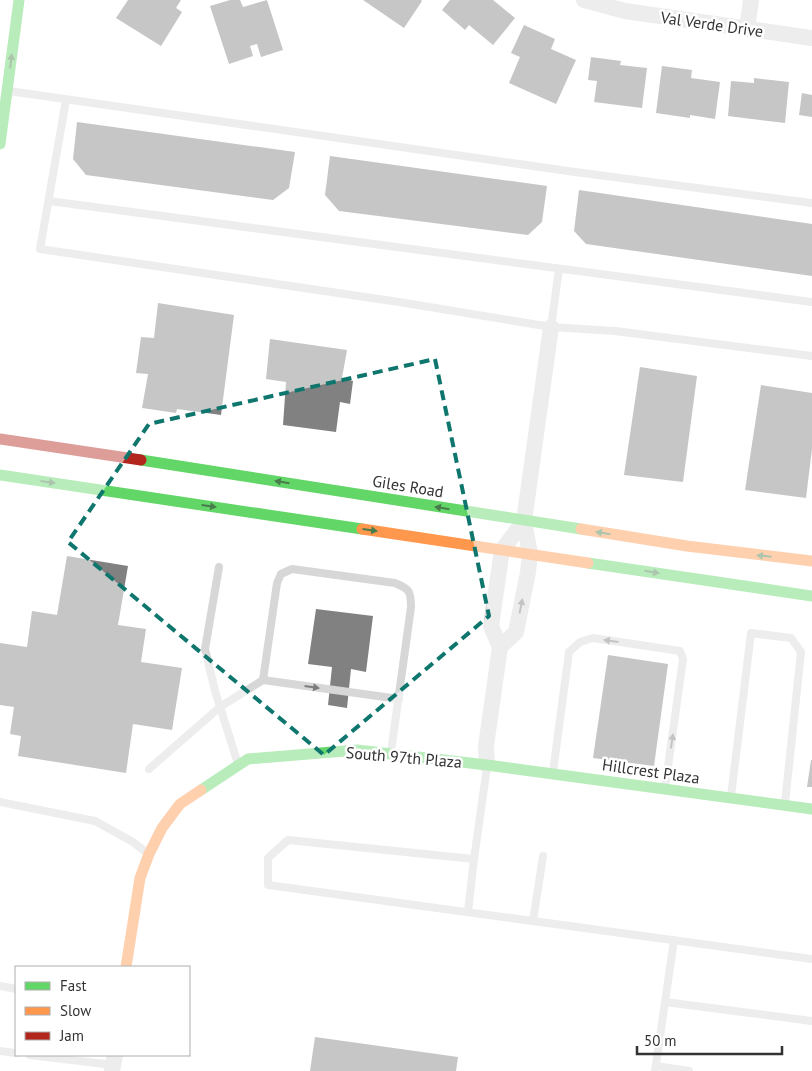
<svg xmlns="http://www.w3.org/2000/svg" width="812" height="1071" font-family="'PT Sans',sans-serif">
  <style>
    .building { fill: #818181 }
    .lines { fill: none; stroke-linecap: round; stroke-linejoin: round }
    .lane { stroke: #d7d7d7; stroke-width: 8 }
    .street { stroke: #d7d7d7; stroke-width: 16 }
    .fast { stroke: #63d668; stroke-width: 11 }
    .slow { stroke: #ff974d; stroke-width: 11 }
    .jam { stroke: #b3261e; stroke-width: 11 }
    .oneway { fill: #497c4b }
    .oneway2 { fill: #7d7d7d }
    .marked { fill: none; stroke: #0f766e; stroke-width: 4; stroke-dasharray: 10 6; stroke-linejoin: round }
    .labels { text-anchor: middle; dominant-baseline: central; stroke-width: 5; stroke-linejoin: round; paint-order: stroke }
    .street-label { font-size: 16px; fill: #333; stroke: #fff }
  </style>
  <rect width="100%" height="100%" fill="#fff"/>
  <g class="building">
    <path d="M128,0H181L176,8L182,12L161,46L116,18Z"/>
    <path d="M230,0H240L243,7L267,0L283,50L261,57L257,44L250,46L253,56L229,64L210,6Z"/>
    <path d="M363,0H421L422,1L404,28Z"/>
    <path d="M450,0H493L515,18L493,45L469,25L465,30L442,10Z"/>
    <path d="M524,25L555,39L551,49L576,60L556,104L509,83L520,57L511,53Z"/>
    <path d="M591,57L621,61L620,65L647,68L642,108L594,102L597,81L588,80Z"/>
    <path d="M662,66L692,70L691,78L720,82L715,119L690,115V118L656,113Z"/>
    <path d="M754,78L789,82L785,123L728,116L731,81L754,83Z"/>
    <path d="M802,93L812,95V117L799,115Z"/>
    <path d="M77,122L295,152L289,188L273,200L86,175L73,159Z"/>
    <path d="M330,156L547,186L542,222L528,235L339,211L325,195Z"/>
    <path d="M579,190L812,224V276L586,244L574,231Z"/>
    <path d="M158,303L234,315L221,415L177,409L176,413L142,408L148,374L136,373L141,337L154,338Z"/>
    <path d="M270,339L347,350L342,378L353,381L350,404L340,402L336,432L283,425L286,382L266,379Z"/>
    <path d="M640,367L697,376L683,482L624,475Z"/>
    <path d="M761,385L812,393V449L806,498L745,490Z"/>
    <path d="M67,556L128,566L118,625L146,629L141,662L182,668L172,730L133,724L126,773L18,756L21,736L10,734L14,707L0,705V643L27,647L32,611L57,615Z"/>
    <path d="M316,609L373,616L366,672L351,669L347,708L328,705L332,667L308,664Z"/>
    <path d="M608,655L668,664L654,766L593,758Z"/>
    <path d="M811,760H812V787H807Z"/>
    <path d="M315,1037L458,1057L456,1071H310Z"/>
  </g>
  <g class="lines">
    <g class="lane">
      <path d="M9,91L575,172L812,203"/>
      <path d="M66,100L40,249L399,302L551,327L615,331L812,356"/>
      <path d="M49,201L812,302"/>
      <path d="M551,327L559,269"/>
      <path d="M219,567L205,649L215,691L238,764"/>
      <path d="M263,680L277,583L281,574L292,569L395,583C410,589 411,592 411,607L391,752"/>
      <path d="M149,769L220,707L263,680L399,699"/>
      <path d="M553,772L569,652L580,642L593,638L680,651L683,659L665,788"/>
      <path d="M731,796L751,633L791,638L801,652L785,803"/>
      <path d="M0,802L95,821L133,842L147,853"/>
      <path d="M474,859L487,767"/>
      <path d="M468,912L474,859L288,840L268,858V885L812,959"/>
      <path d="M533,921L543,856"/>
      <path d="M0,986L16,989"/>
      <path d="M665,1002L674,940"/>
      <path d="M0,1051L16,1053"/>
      <path d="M30,1055L113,1065"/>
      <path d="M656,1066L689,1071"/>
      <path d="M655,1071L665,1002L812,1021"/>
    </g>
    <g class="street">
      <path d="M584,0L625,11L812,38"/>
      <path d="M747,29L751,0"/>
      <path d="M500,647L516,632L528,572L530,554L524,521L551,327"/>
      <path d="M487,765L486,746L500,647L491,626L502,550L524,521"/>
      <path d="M112,1071L115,1055"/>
    </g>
    <g class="fast">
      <path d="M0,144L19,0"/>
      <path d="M141,460L581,529"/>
      <path d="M0,475L362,529"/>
      <path d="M588,563L812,596"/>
      <path d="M201,790L248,759L357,750L487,765L812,809"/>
    </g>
    <g class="slow">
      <path d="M362,529L588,563"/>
      <path d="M581,529L687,546L812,561"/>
      <path d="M126,967L140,878L149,854L162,828L180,804L201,790"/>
    </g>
    <path class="jam" d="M0,439L141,460"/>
  </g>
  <defs><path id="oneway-solid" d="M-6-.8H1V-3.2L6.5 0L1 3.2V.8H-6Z" transform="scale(1.25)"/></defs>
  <g class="oneway">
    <use href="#oneway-solid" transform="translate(11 61) rotate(-83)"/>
    <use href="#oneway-solid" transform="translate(48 482) rotate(8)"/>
    <use href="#oneway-solid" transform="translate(282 482) rotate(-171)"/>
    <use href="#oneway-solid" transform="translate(209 506) rotate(8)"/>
    <use href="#oneway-solid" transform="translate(442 508) rotate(-171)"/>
    <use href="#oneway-solid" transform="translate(370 530) rotate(8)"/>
    <use href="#oneway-solid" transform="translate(603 533) rotate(-171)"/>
    <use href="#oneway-solid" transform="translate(764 556) rotate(-174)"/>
    <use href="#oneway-solid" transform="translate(652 572) rotate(9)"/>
  </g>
  <g class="oneway2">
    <use href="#oneway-solid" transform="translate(521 606) rotate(-79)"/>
    <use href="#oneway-solid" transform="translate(611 641) rotate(-172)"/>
    <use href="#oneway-solid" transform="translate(312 687) rotate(8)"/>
    <use href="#oneway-solid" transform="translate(672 741) rotate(-82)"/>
  </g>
  <path d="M0 0H812V1071H0ZM435,359L489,616L324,755L68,542L149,424Z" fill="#fff" fill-opacity=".55" fill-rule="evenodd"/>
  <path class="marked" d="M435,359L489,616L324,755L68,542L149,424Z"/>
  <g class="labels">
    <g class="street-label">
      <text transform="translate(712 24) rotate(8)">Val Verde Drive</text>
      <text transform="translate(408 486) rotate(9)">Giles Road</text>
      <text transform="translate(404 757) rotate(5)">South 97th Plaza</text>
      <text transform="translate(651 771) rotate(8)">Hillcrest Plaza</text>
    </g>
  </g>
  <rect x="15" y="966" width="175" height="90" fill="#ffffff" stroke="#adadad"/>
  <rect x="25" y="982" width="25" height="8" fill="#63d668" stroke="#adadad"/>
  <text x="60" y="991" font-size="15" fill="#333333">Fast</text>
  <rect x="25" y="1007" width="25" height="8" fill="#ff974d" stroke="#adadad"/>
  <text x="60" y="1016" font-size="15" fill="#333333">Slow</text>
  <rect x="25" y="1032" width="25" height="8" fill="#b3261e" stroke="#adadad"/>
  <text x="60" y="1041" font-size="15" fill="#333333">Jam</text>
  <path d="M637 1046v8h145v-8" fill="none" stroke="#333333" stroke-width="2.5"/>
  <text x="644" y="1046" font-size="15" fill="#333333" stroke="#ffffff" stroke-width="4" paint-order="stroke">50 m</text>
</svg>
